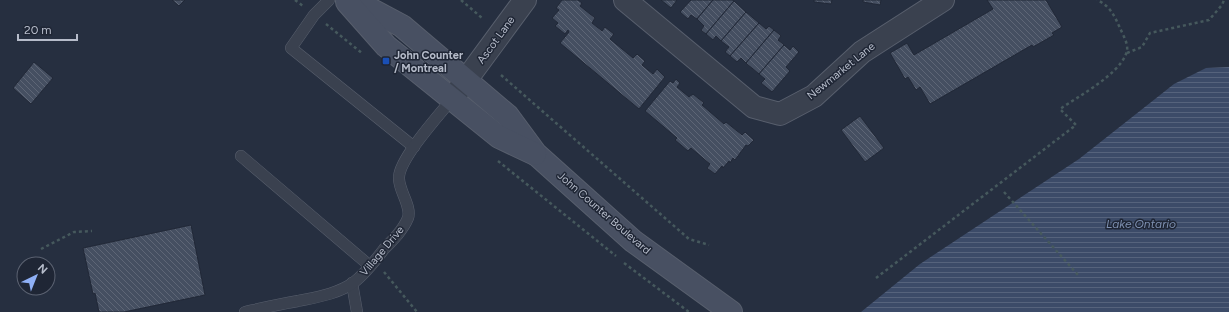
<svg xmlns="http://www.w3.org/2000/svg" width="1229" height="312" font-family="Figtree,sans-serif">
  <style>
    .water { fill: url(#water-rules) }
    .building { fill: url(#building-back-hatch); stroke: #212837 }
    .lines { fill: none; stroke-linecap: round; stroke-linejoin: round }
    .service-casing { stroke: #585f6d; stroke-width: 12 }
    .minor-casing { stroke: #585f6d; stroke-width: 24 }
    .secondary-casing { stroke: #585f6d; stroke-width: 24 }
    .path { stroke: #46595d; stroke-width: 2.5; stroke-dasharray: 3 3; stroke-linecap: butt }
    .service { stroke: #3a414f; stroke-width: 11 }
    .minor { stroke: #3a414f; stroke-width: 22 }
    .secondary { stroke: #485062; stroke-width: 22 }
    .transit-dot { fill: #1a4fb4; stroke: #1f2635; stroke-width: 1.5 }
    .labels { text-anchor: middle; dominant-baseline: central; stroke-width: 3; stroke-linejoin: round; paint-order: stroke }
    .street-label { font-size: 11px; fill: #b6bcca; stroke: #1f2635 }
    .poi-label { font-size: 11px; font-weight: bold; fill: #b6bcca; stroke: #1f2635; text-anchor: start }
    .water-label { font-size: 12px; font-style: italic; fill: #7e90b1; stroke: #1f2635 }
  </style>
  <defs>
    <pattern id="water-rules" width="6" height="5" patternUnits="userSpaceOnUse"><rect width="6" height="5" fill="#3c4b68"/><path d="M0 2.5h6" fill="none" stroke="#56637c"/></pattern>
    <pattern id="building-back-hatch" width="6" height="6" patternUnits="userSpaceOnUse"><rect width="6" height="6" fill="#454f61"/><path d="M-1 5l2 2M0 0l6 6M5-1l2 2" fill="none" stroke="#5e6676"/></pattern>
  </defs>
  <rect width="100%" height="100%" fill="#262f40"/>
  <path class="water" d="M1229,67V312H861L920,264L1079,159L1174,84L1206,68Z"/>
  <g class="building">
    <path d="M172,0H185L179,6Z"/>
    <path d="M562,0H578L582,3L580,6L595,18L592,23L602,31L605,27L614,34L610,39L633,58L637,54L645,61L642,65L653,74L657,69L665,77L639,109L560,43L569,32L568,30L565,34L555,26L558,23L552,18L559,10L556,8Z"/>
    <path d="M661,0H677L671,8Z"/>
    <path d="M691,0H713L697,19L691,15L688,19L680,12Z"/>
    <path d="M713,0H732L734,1L706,34L701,30L704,26L697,19Z"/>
    <path d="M814,0H832L831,4L814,2Z"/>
    <path d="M863,0H881L880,5L863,2Z"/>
    <path d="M987,0H1046L1062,27L1052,33L1054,35L1033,47L1032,45L930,104L920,87L916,90L908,77L905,79L890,53L907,43L914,55L993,9Z"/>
    <path d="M734,1L746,12L721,41L716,36L713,40L706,34Z"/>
    <path d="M746,12L759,23L730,56L725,52L729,47L721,41Z"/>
    <path d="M759,23L766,29L769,26L774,30L746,63L741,58L737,62L730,56Z"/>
    <path d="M774,30L781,36L778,40L784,45L759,74L746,63Z"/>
    <path d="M784,45L790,50L793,46L799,52L786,67L790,71L772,92L761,83L765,79L759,74Z"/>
    <path d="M34,62L53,78L31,104L13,88Z"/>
    <path d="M676,79L680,83L677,87L689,97L693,94L704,103L702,105L724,124L726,122L742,135L745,132L754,140L748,146L746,145L735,160L733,158L730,163L729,161L723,168L722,166L715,174L707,168L710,164L691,148L688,151L675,140L677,138L645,111L670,81L673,83Z"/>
    <path d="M860,116L884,148L865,162L841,130Z"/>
    <path d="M191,225L205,295L124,312H99L95,293L93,294L83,248Z"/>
  </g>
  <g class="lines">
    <defs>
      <g id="service">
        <path d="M329,0L314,15L291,48L414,147"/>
        <path d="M241,156L370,266"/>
        <path d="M352,283L357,312"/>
        <path d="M245,312C263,308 280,304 298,301C317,297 337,294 353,283C365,274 375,261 384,249C393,240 403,230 408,218C412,206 398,190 399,177C400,158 439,115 452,99"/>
      </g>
      <g id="minor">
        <path d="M625,0L754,107L780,114L814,96L862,52L943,0"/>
        <path d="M452,99L525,0"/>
      </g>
      <g id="secondary">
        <path d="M353,0L402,26L508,116L536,154L633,241L731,312"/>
        <path d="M347,2L386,46L499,137L535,154"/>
      </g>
    </defs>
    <use href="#service" class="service-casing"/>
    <use href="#minor" class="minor-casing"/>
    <use href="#secondary" class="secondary-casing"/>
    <g class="path">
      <path d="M295,0L303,6"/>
      <path d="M461,0L482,18"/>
      <path d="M326,24L363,54"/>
      <path d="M1127,53L1142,47L1150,33L1209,20L1222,5L1224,0"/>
      <path d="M501,75L689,239L709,245"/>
      <path d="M498,161L616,256"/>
      <path d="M1004,192L1078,275"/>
      <path d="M41,249L74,232L92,231"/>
      <path d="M624,263L689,312"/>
      <path d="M384,272L417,312"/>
      <path d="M876,278L1076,125L1060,109C1079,96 1118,75 1126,54C1130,46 1123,35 1120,28C1114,15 1110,6 1097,0"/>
    </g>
    <use href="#service" class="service"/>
    <use href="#minor" class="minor"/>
    <use href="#secondary" class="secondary"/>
  </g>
  <rect class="transit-dot" x="382" y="57" width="8" height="8" rx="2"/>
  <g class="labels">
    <g class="street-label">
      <text transform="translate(496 40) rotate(-54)">Ascot Lane</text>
      <text transform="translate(841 71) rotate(-39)">Newmarket Lane</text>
      <text transform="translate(604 213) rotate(41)">John Counter Boulevard</text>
      <text transform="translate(382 251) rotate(-50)">Village Drive</text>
    </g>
    <g class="poi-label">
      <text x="394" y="55">John Counter<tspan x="394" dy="13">/ Montreal</tspan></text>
    </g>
    <g class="water-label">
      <text x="1141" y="224">Lake Ontario</text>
    </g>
  </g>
  <g transform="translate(36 276) rotate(43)"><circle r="19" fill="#1f2635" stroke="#5b6271"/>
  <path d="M0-3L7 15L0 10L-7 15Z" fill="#8fb0f6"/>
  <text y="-6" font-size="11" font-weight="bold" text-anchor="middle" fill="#b6bcca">N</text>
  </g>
  <path d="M18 34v6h59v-6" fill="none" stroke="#b6bcca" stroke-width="2"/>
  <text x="24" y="34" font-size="12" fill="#b6bcca" stroke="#1f2635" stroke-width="3" paint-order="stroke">20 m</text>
</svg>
